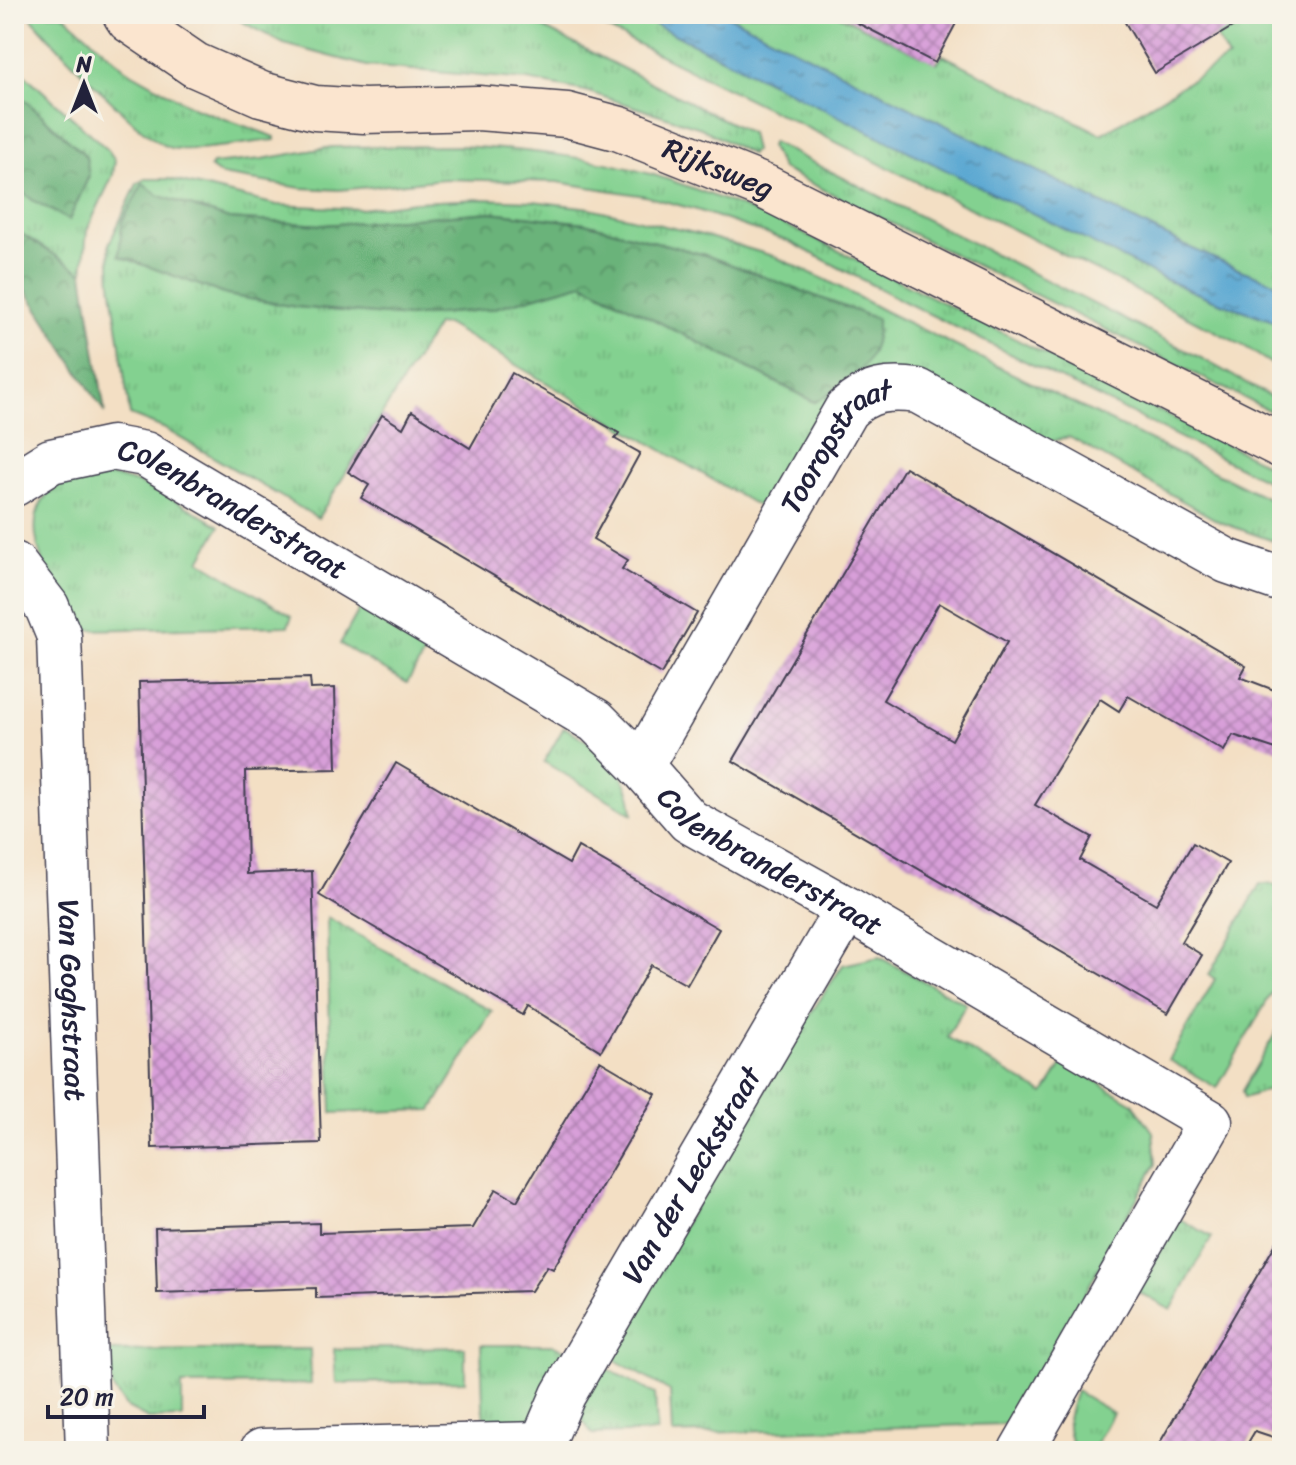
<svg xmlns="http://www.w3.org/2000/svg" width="1296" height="1465" font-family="Sriracha,sans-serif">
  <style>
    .grass { fill: url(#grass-tufts); stroke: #527a66; stroke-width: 2; fill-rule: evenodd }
    .forest { fill: url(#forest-crowns); stroke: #466a5a; stroke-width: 2 }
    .water { fill: url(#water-ripples); stroke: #3c6486; stroke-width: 2 }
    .building { fill: url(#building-cross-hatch); fill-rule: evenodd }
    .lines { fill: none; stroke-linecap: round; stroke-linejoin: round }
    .street-casing { stroke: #413e50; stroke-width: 47 }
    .secondary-casing { stroke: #413e50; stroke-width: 47 }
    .street { stroke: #fff; stroke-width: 44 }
    .secondary { stroke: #fbe5cf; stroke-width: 44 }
    .labels { text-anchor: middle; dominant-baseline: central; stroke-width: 8; stroke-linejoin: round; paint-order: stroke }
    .street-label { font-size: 30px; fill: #22223b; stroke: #f7f3e8 }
  </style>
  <defs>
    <pattern id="grass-tufts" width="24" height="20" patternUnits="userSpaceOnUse" patternTransform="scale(2)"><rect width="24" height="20" fill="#83d190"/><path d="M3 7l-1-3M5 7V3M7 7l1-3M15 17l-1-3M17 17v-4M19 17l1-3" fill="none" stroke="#71b37d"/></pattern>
    <pattern id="forest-crowns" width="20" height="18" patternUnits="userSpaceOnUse" patternTransform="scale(2)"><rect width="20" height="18" fill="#6ab37a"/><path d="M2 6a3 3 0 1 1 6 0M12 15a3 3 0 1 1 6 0" fill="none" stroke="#579165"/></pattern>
    <pattern id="water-ripples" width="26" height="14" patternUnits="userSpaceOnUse" patternTransform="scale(2)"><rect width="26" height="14" fill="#57a6d1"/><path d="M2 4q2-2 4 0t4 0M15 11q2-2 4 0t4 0" fill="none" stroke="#4887ab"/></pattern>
    <pattern id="building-cross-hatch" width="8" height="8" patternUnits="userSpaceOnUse" patternTransform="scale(2)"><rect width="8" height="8" fill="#d89fd9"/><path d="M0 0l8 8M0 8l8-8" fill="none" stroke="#af81b1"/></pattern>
  </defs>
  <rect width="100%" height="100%" fill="#f7f3e8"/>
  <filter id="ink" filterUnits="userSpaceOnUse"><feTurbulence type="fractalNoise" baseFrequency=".0125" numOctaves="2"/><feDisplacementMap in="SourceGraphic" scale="16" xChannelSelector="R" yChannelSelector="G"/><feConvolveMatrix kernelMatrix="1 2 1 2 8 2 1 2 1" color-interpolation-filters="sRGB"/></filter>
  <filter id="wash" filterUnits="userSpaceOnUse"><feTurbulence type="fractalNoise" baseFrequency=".006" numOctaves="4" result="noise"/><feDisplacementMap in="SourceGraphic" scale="32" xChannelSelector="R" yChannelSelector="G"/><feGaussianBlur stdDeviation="1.8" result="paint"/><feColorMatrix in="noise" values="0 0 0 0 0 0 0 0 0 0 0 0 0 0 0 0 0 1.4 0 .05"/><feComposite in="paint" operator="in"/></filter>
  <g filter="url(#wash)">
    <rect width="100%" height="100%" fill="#f3dfc4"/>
    <g class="grass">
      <path d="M28,14H63L124,68L195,108L275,137V140C248,142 194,153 171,148C145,143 49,38 28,14Z"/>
      <path d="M228,14H516L750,133L754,151L750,154L701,128L585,91L527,80L367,66L284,44Z"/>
      <path d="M577,14H634L1166,280L1211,299L1282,324V371L1244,346L1111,278Z"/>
      <path d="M725,14H836L937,63L943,55L1101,134L1228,58L1203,14H1282V285L1240,270L1186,246Z"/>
      <path d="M14,65L108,150L115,160L113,175L87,230L83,273L14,229V186L34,201L86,156L14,90Z"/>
      <path d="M772,142L1199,357L1282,403V417L782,169L770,146Z"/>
      <path d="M460,146C526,150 591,156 654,175C705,191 754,212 803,233L1282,472V488L903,301L790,242L697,210L645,196L557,182L444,179L340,190L301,188L221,175L210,167L212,164L262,159L332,147Z"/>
      <path d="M145,179H169L277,205L361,209L415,202L482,199L533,201L590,208L702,235L773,256L826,280L884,311L1282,505V544L1220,522L1069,437L1045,443L912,372L768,512L446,324L437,325L318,518L163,428L130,415L111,283L109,244L137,184ZM158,196L228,219L323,225L491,212L585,223L705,255L877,319L814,402L583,283L491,309L408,317L296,307L227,295L131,260Z"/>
      <path d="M92,475C141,475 179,503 220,526L200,561L292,616L288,626L78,630C39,568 0,490 92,475Z"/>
      <path d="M360,608L428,648L407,683L340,644Z"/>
      <path d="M564,727C590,741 622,765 630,795C632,801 632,808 633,814L544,762Z"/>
      <path d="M1260,884L1282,885V975L1217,1088L1169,1060L1215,979L1209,975Z"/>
      <path d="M327,917L492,1011L432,1110L332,1113Z"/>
      <path d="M879,957L966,1004L947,1037L1044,1094L1064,1062L1133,1103L1153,1132L1156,1164L1017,1417L1005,1424L672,1434L670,1391L606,1355L807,1019L843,965Z"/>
      <path d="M1282,1022V1085L1244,1098L1242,1091Z"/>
      <path d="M1176,1217L1212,1237L1171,1310L1135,1290Z"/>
      <path d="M481,1345H554L578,1356L522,1433L484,1434Z"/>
      <path d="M465,1347V1381L336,1383L334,1349Z"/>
      <path d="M310,1349L311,1384L182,1385V1418L148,1419L127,1408L112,1387L110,1351Z"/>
      <path d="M602,1366L655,1394L657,1432L592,1434L577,1411Z"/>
      <path d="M1076,1391L1113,1413L1092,1451H1077C1062,1430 1068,1414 1076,1391Z"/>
      <path d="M969,1446L976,1451H870Z"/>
    </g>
    <g class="forest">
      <path d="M14,90L86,156L89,176L69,220L34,201L14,186Z"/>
      <path d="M143,183L158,195L229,219L323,225L491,212L585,223L705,255L877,319C879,365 851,383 815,402L583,283L491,309L408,317L296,307L227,295L119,256L122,222Z"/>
      <path d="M14,229L83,273L105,413L14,272Z"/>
    </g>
    <path class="water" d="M634,14H725L1186,246L1240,270L1282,285V324L1211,299L1166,280Z"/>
    <g id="blocks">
      <g class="building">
        <path d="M840,14H961L935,63Z"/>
        <path d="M1120,14H1254L1155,73Z"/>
        <path d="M512,373L619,433L615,439L640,453L593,539L628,560L622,569L697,613L661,674L361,498L369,485L348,472L382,415L403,428L412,411L470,448Z"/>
        <path d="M905,467L1246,666L1240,677L1282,693V751L1233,735L1224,751L1128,696L1119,711L1100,699L1035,805L1092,837L1080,860L1156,904L1193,843L1228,863L1181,942L1202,955L1168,1014L733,761ZM939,603L1007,642L952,740L883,700Z"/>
        <path d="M310,678L311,689L335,688L337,769L245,771L247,874L312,871L321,1143L152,1148L139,682Z"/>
        <path d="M396,763L569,864L578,847L719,929L687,985L651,965L601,1051L528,1006L523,1015L319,895Z"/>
        <path d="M600,1061L656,1094L553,1269L547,1266L531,1291L316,1298V1288L157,1293L155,1228L319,1223V1233L473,1228L496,1189L517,1201Z"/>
        <path d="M1282,1233V1440L1255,1431L1243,1451H1155Z"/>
      </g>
    </g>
  </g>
  <g filter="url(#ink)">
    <use href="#blocks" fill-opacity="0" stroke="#413e50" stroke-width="2"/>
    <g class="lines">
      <defs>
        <g id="street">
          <path id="s1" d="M14,484L51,461L112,448L145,454L596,721L641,766L689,821L847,909L1210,1122L1021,1451"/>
          <path id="s2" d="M14,564L47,607L59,636L88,1451"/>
          <path id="s3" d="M641,766L846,410C868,389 889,387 918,391L1227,561L1282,580"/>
          <path id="s4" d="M542,1444L563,1395L847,909"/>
          <path d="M262,1451L542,1444V1451"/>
        </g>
        <g id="secondary">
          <path id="s5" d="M125,14L129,20L195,65L261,94L315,108L364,111L478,108L567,115L620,129L765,187L1282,446"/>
        </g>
      </defs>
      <use href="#street" class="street-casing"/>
      <use href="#secondary" class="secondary-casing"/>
      <use href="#street" class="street"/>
      <use href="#secondary" class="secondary"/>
    </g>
  </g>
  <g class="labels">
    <g class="street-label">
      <text stroke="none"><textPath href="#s5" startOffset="628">Rijksweg</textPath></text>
      <text stroke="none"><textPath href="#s3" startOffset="378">Tooropstraat</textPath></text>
      <text stroke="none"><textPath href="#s1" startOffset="242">Colenbranderstraat</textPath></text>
      <text stroke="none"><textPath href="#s1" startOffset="890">Colenbranderstraat</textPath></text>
      <text stroke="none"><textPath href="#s2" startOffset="450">Van Goghstraat</textPath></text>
      <text stroke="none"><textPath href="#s4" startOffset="308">Van der Leckstraat</textPath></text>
    </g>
  </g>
  <rect width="1296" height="1465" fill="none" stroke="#f7f3e8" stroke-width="48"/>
  <g transform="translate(84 84)" stroke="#f7f3e8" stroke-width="6" paint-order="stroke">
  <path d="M0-6L14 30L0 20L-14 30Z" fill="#22223b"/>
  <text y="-12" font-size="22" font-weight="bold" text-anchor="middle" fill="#22223b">N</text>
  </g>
  <path d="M48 1405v12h156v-12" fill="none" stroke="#22223b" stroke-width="4"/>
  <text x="60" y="1405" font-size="24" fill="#22223b" stroke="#f7f3e8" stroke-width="6" paint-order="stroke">20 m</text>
</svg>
